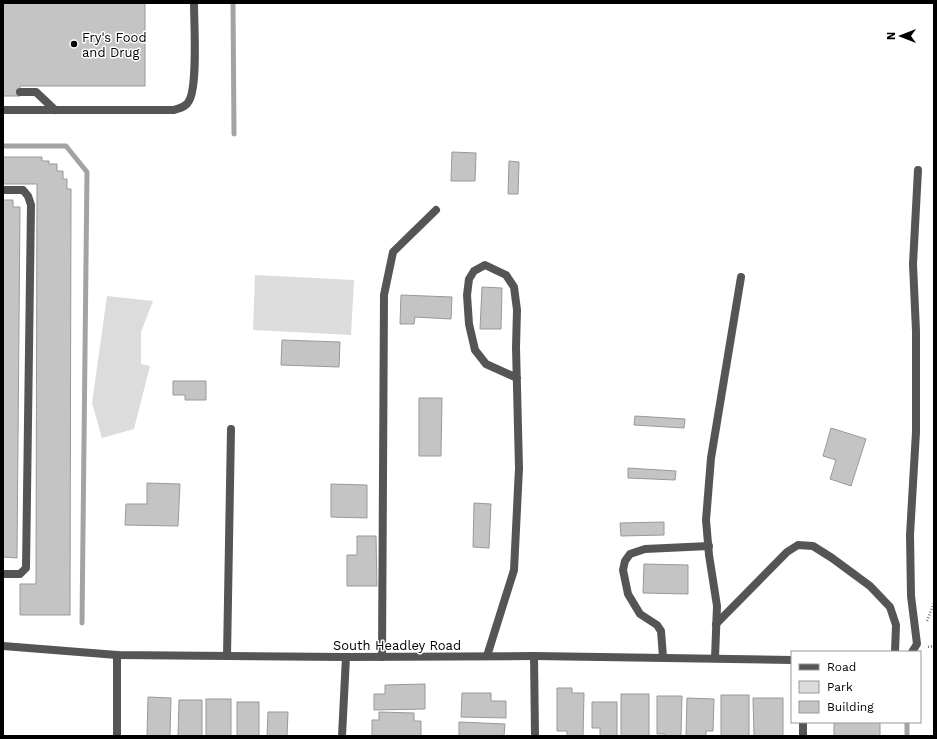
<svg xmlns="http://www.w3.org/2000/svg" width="937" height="739" font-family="'Work Sans',sans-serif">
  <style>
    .green { fill: #dcdcdc }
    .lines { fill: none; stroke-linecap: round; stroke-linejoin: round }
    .stream { stroke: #a3a3a3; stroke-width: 5 }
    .building { fill: #c4c4c4; stroke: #999 }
    .path { stroke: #777; stroke-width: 2.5; stroke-dasharray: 1 2; stroke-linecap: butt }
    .lane { stroke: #555; stroke-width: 8 }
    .street { stroke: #555; stroke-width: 8 }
    .poi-dot { fill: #000; stroke: #fff; stroke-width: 1.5 }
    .labels { text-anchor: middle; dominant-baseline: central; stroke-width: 3; stroke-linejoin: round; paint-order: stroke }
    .poi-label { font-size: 13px; fill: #000; stroke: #fff; text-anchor: start }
    .street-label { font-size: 13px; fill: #000; stroke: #fff }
  </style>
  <rect width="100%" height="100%" fill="#fff"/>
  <g class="green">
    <path d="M255,275L354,280L351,335L253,330Z"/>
    <path d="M107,296L153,301L141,332V364L150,366L134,429L102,438L92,403Z"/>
  </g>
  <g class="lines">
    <g class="stream">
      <path d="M233,3L234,134"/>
      <path d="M3,146H66L87,172L82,623"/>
      <path d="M907,736V722"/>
    </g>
  </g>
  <g class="building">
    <path d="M3,3H145V86H20V96H3Z"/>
    <path d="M452,152L476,153L475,181H451Z"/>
    <path d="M3,157H42V161H49V164H57V171H63V179H67V189H71L70,615H20V584H36L37,184H3Z"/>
    <path d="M509,161L519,162L518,194H508Z"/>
    <path d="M3,200H13V207H20L17,558L3,557Z"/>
    <path d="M482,287L502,288L501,329H480Z"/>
    <path d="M401,295L452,297L451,319L415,317L414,324H400Z"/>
    <path d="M282,340L340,342L339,367L281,365Z"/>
    <path d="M173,381H206V400H185V395H173Z"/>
    <path d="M419,398H442L441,456H419Z"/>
    <path d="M635,416L685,419L684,428L634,425Z"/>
    <path d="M831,428L866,439L851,486L830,479L836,460L823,456Z"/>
    <path d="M628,468L676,471L675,480L628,478Z"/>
    <path d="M147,483L180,484L178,526L125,525L126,504H147Z"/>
    <path d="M331,484L367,485V518L331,517Z"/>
    <path d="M474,503L491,504L489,548L473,547Z"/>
    <path d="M664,522V535L621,536L620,523Z"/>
    <path d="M357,536H376L377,586H347V555H357Z"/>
    <path d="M644,564L688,565V594L643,593Z"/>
    <path d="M425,684V709L374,710V694H385V685Z"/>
    <path d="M557,688H572V693H584L583,736H567V731H557Z"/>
    <path d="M462,693H491V701H506V718L461,717Z"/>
    <rect x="621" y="694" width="28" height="42"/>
    <rect x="721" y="695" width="28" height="41"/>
    <path d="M657,696H682L681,736H665V734H657Z"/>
    <path d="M148,697L171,698L170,736H147Z"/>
    <path d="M687,698L714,699L713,731H706V736H686Z"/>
    <path d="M753,698H783V736H754Z"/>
    <rect x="206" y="699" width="25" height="37"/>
    <path d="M179,700H202V736H178Z"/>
    <rect x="237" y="702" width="22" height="34"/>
    <path d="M592,702H617V736H600V728H592Z"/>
    <path d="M268,712H288L287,736H267Z"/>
    <path d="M379,712L414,713V721H421V736H372V720H379Z"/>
    <path d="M459,722L505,724L504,736H459Z"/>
    <rect x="834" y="722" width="46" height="14"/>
  </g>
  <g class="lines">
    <g class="path">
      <path d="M927,621L934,603"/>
      <path d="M928,647L934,646"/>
    </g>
    <g class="lane">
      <path d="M20,92H36L55,110"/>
      <path d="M3,110H174C180,108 186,107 189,101C198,86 194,23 194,3"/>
      <path d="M3,190H23L28,196L31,205L26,568L20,574H3"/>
      <path d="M716,624L787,552L798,545L813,546L832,558L870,586L890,607L896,625L895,652"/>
      <path d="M912,652L917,644L911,596L910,535L916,432V331L913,264L918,170"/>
      <path d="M227,656L231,429"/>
      <path d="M487,656L514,570L519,468L516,347L517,310L514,287L506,275L485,265L474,271L469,279L467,295L469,324L475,350L486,364L517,378"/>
      <path d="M382,657L384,295L393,252L436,210"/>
      <path d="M663,657L661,631L657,625L640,614L628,594L623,570L625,561L630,554L645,549L709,546"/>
      <path d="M715,658L717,606L709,555L706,520L711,458L741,277"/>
    </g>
    <g class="street">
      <path d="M3,646L117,655L346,657L534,656L792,660"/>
      <path d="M534,656L535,736"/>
      <path d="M117,736V655"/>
      <path d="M342,736L346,657"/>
      <path d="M803,736V722"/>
    </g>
  </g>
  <circle class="poi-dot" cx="74" cy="44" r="4"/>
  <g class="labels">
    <g class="poi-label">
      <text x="82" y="37">Fry's Food<tspan x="82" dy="15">and Drug</tspan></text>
    </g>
    <g class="street-label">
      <text x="397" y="645">South Headley Road</text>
    </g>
  </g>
  <rect width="937" height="739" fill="none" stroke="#000000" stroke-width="8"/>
  <rect x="791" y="651" width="130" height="72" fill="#ffffff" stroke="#999999"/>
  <rect x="799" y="664" width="20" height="6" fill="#555555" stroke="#999999"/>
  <text x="827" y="671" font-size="12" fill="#000000">Road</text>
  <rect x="799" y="681" width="20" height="12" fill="#dcdcdc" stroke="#999999"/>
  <text x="827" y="691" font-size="12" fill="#000000">Park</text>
  <rect x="799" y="701" width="20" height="12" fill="#c4c4c4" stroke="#999999"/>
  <text x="827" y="711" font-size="12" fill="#000000">Building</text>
  <g transform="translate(901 36) rotate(270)" stroke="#ffffff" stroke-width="3" paint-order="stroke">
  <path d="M0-3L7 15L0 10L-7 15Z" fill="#000000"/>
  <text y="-6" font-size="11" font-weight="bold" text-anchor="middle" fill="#000000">N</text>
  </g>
</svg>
